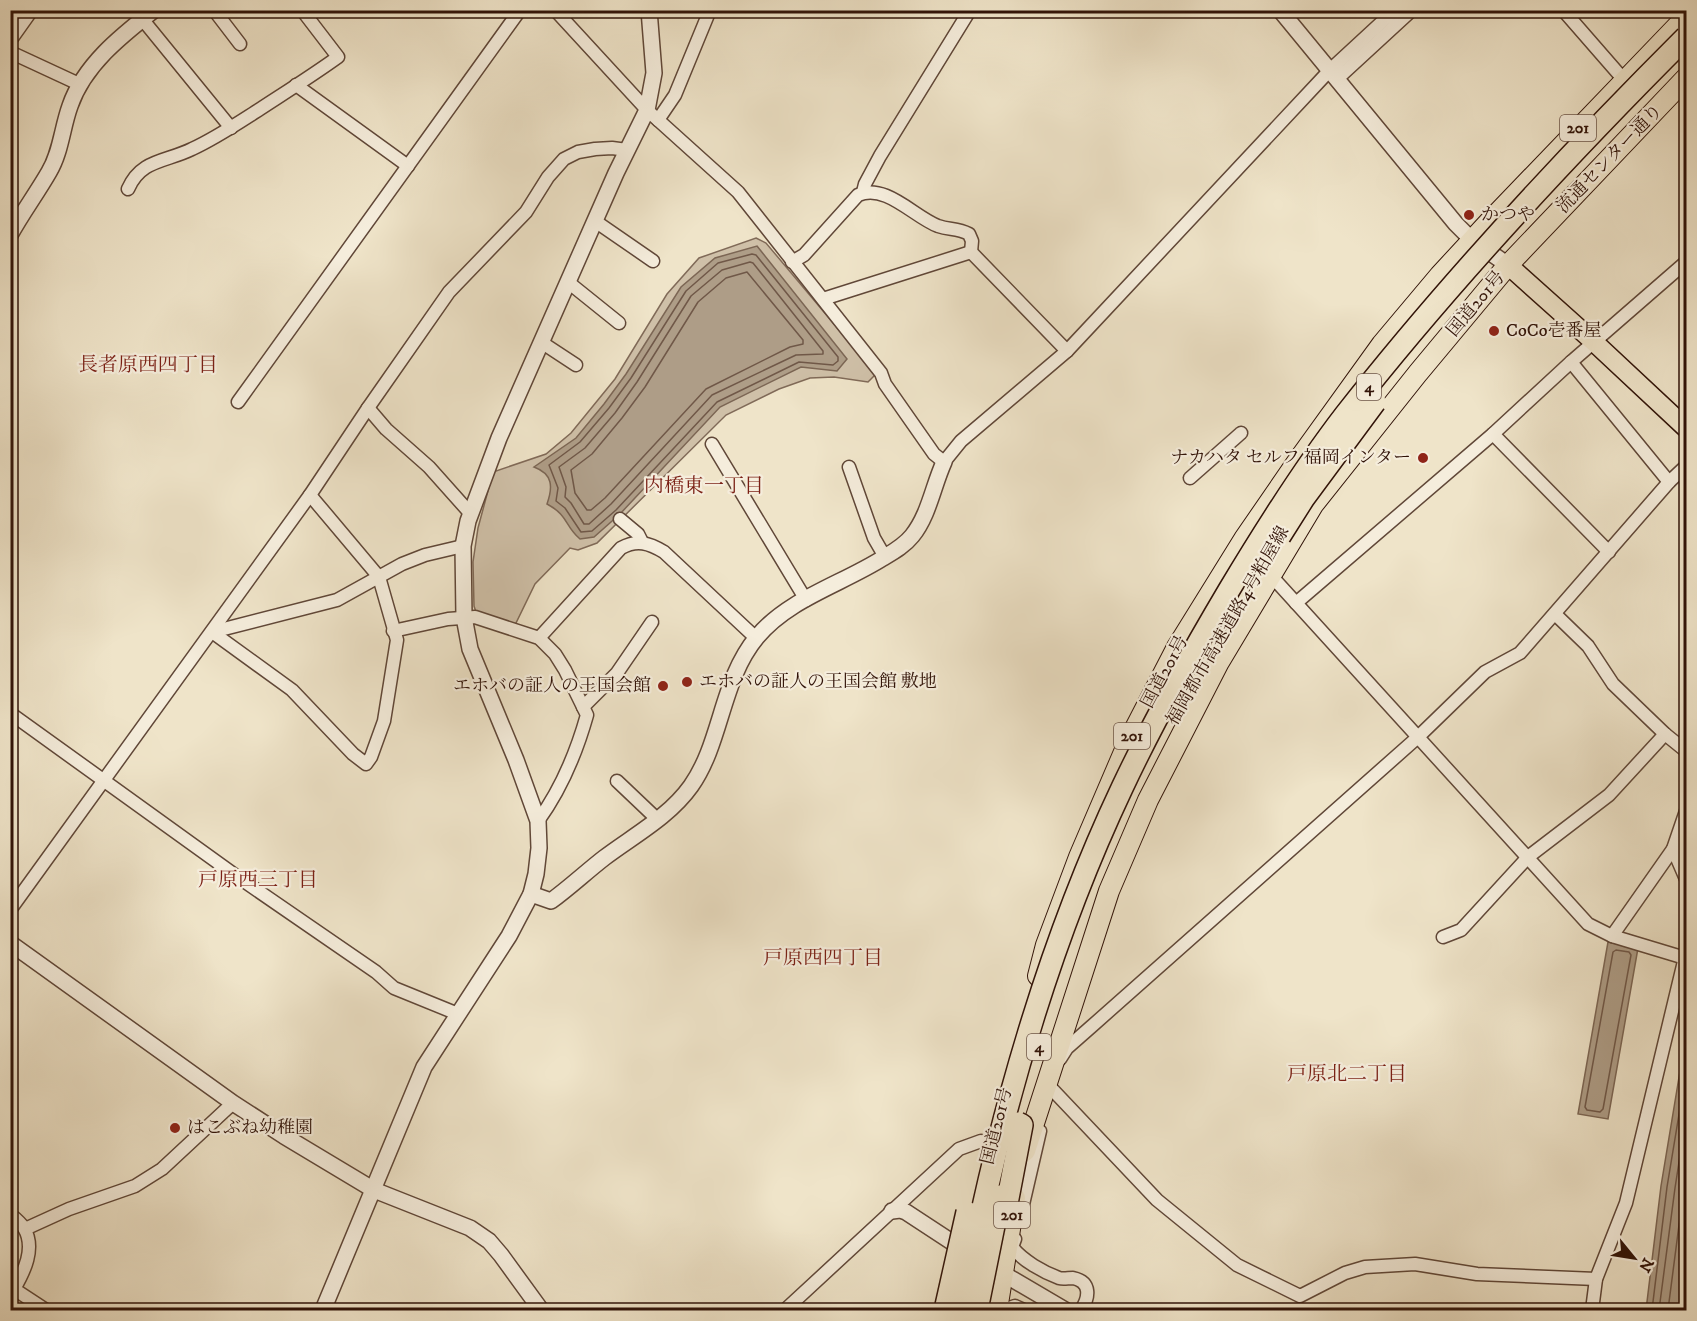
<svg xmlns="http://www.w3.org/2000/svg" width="1697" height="1321" font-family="'IM FELL DW Pica','Noto Serif JP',serif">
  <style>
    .green { fill: #cfc0a8; stroke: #806a58; stroke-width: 1.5 }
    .water { fill: #ae9d87; stroke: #7c6654; stroke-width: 1.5 }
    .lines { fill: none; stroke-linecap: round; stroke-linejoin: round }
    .shore { stroke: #705848; stroke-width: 1.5 }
    .minor-casing { stroke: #604738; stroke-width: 15 }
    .tertiary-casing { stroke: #604738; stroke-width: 18 }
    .primary-casing { stroke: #311308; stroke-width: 21 }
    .trunk-casing { stroke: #311308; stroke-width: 22 }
    .minor { stroke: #f5eddc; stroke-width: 12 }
    .tertiary { stroke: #f5eddc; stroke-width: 15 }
    .primary { stroke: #efe4c9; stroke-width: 18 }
    .trunk { stroke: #efe4c9; stroke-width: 20 }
    .motorway-bridge-casing { stroke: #311308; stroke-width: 24; stroke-linecap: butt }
    .motorway-bridge { stroke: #efe4c9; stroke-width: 21 }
    .poi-dot { fill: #8f2418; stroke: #f5eddc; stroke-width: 2 }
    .labels { text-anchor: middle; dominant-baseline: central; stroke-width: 4.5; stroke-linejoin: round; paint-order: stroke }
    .shield { fill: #f5eddc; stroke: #6c5448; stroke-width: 1.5 }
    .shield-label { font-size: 16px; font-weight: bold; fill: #311308 }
    .street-label { font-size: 18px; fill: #311308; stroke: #f5eddc }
    .poi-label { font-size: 18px; fill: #311308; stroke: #f5eddc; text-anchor: start }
    .neighbourhood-label { font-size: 20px; fill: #7a1f14; stroke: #f5eddc }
  </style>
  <rect width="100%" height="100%" fill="#efe4c9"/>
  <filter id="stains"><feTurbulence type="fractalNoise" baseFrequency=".00333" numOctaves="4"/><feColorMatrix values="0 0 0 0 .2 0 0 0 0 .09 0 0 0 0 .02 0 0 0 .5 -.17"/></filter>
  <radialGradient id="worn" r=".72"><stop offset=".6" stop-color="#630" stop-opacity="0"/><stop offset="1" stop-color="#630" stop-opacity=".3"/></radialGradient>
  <path class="green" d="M756,238L766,243L876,374L868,382L834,377L810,378L779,389L726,415L597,543L578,550L570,548L535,584L515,625L476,612L474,606L473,562L478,528L493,472L546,454L571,433L615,379L667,294L699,258Z"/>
  <g class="water">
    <path d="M757,246L847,359L837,371L801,367L720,407L620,514L594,537L580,539C564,525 569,516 547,504C553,487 553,474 534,467L576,438L604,404L626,374L681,287L715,258Z"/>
    <path d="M1608,942L1638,948L1608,1119L1578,1114Z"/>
    <path d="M1686,1035V1310H1646L1661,1186Z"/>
  </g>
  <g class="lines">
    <g class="shore">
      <path d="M752,254L756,255L838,357V361L833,365L799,362L717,402L616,510L592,531L581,532L565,508L556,501L558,488L549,465L580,442L609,408L631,378L686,291L718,263Z"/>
      <path d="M750,262L753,263L823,351V354L796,355L712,395L611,504L589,524H584L571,503L565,497L566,487L559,467L585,448L615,413L637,382L691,296L722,270Z"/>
      <path d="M747,272L803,340V344L790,347L706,389L605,498L591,510H587L575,493L571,470L592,454L622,418L645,387L698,302L726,278Z"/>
      <path d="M1616,950L1629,952L1631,955L1603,1109L1600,1112L1587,1110L1585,1107L1613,952Z"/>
      <path d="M1652,1310L1667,1187L1686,1072"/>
      <path d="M1659,1310L1675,1188L1686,1117"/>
      <path d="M1668,1310L1686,1171"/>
    </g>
    <defs>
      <g id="minor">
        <path d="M214,10L240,44"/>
        <path d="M555,10L647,110L738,192L881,373L885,384L934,454L944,462L961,441L1067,351L1330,70L1395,10"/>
        <path d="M1563,10L1624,80"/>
        <path d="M143,20L231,128"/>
        <path d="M10,41L32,10"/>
        <path d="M10,52L79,84"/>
        <path d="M1337,79L1412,10"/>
        <path d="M296,85L408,166"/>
        <path d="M658,120L675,95L710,10"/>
        <path d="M128,189C141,159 166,162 192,149C216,138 238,123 260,109C286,92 313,75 338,57L302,10"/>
        <path d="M863,192L865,184L880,156L970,10"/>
        <path d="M595,221L653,261"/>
        <path d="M792,262L804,255L858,195C886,183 914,217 938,226C950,230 957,228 969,234L972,241L971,252"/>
        <path d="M568,282L619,323"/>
        <path d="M823,299L971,252L1067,351"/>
        <path d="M541,342L576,365"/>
        <path d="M1571,362L1669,482"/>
        <path d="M238,402L520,10"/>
        <path d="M368,408L386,429L429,467L470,513"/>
        <path d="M1493,434L1609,552"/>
        <path d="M712,444L806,600"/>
        <path d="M849,467L874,538L885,557"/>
        <path d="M1190,478L1241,433"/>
        <path d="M620,519L638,534L642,542"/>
        <path d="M1270,578L1276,581L1588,924L1612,936L1673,849L1686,811"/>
        <path d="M1296,603L1493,434L1571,362L1686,262"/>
        <path d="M1555,614L1588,646L1613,684L1665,734L1686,751"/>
        <path d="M393,631L448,619L475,617L539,638L555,654L565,670L587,715C576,754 562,788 538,821"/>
        <path d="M212,632L292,690L353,754L366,764L371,757L384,721L397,640L379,577L310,495"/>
        <path d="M212,632L337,600L402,564L425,555L463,546"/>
        <path d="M539,638L621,548C637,539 649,543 664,552L756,638"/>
        <path d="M583,707L617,673L652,622"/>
        <path d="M10,713L235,875L376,972L394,988L458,1014"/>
        <path d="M617,781L657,819"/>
        <path d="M1673,849L1686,879"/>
        <path d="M10,910L310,495L368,408L449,292L526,212L548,177L564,159L578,152L595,149L612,148L627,150"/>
        <path d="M1612,936L1685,958"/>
        <path d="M1443,937L1461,930L1528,857L1609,795L1665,734"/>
        <path d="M1060,1059L1067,1048L1092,1026L1418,737L1485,672L1520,653L1669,482L1686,466"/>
        <path d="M1050,1087L1157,1200L1237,1265L1300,1296L1345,1273L1365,1267L1415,1264L1477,1274L1596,1279"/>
        <path d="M1021,1213L1040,1131"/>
        <path d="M10,1214C15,1218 21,1223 24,1228C36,1248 24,1272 14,1289L46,1310"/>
        <path d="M25,1229L69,1209L135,1186L162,1169L233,1103"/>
        <path d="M1015,1239L1012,1247C1023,1261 1043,1272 1059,1278C1063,1279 1068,1278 1073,1278C1092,1282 1089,1298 1081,1310"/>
        <path d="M785,1310L959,1149L981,1141"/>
        <path d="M1004,1310L1015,1306L1024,1310"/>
        <path d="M1592,1310L1596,1279L1626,1203L1686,953"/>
      </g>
      <g id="tertiary">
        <path d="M1280,10L1456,224L1472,240L1508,265"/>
        <path d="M10,235C22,213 37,193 49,172C61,152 62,128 70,106C84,65 121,36 154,10"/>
        <path d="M531,894L551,901C569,888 586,872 604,858C633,836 669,817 691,786C722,742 721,680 757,637C788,599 842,584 883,558C893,552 904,546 912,536C929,515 933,486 944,462"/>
        <path d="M10,943L233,1103L284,1136L374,1190L470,1228L489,1241L501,1255L541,1310"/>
        <path d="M892,1211L900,1210L906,1212L967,1252"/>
        <path d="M995,1269L1065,1310"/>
        <path d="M323,1310L424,1067L509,936L531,894L536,874L539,848L538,821L516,760L470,649L464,617L463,546L468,521L499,438L616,173L647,110L654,73L649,10"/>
      </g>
      <path id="primary" d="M1508,265L1594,342L1686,428"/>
      <g id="trunk">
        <path d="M1038,976L1046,945L1079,857L1130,738L1177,647L1244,539L1297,462L1382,344L1440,275L1489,222L1686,17"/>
        <path d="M1025,1151L1109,891L1148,800L1219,662L1313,505L1418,373L1508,265L1686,78"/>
        <path d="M997,1310L1015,1198"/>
      </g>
    </defs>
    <use href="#minor" class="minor-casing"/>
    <use href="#tertiary" class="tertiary-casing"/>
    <use href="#primary" class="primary-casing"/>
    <use href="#trunk" class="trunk-casing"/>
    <use href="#minor" class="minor"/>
    <use href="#tertiary" class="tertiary"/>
    <use href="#primary" class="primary"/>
    <use href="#trunk" class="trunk"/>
    <defs>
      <g id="motorway-bridge">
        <path d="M1280,536L1304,498L1375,402"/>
        <path d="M1005,1214L1022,1125L1018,1123"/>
        <path d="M945,1310L967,1212"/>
        <path d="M962,1310C995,1131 1044,953 1122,788C1154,720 1191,654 1229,590C1265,530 1302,471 1345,415C1450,281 1566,157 1686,37"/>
        <path d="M977,1310L1000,1196"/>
      </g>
    </defs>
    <use href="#motorway-bridge" class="motorway-bridge-casing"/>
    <use href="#motorway-bridge" class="motorway-bridge"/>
  </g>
  <g class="poi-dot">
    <circle cx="1469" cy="215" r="6"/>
    <circle cx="1494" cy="331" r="6"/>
    <circle cx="1423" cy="458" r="6"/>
    <circle cx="687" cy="682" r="6"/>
    <circle cx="663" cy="686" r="6"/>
    <circle cx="175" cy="1128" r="6"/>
  </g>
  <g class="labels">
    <g class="shield">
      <rect x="1560" y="115" width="36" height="26" rx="4.5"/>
      <rect x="1357" y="374" width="24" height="26" rx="4.5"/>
      <rect x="1114" y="723" width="36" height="26" rx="4.5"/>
      <rect x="1027" y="1034" width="24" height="26" rx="4.5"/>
      <rect x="994" y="1202" width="36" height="26" rx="4.5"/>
    </g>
    <g class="shield-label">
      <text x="1578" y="128">201</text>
      <text x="1369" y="387">4</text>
      <text x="1132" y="736">201</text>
      <text x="1039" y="1047">4</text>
      <text x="1012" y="1215">201</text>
    </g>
    <g class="street-label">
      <text transform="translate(1610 159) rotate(-46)">流通センター通り</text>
      <text transform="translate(1476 304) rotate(-50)">国道201号</text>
      <text transform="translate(1228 626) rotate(-60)">福岡都市高速道路4号粕屋線</text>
      <text transform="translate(1165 672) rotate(-62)">国道201号</text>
      <text transform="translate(997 1126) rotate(-76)">国道201号</text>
    </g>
    <g class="poi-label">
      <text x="1481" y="215">かつや</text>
      <text x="1506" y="331">CoCo壱番屋</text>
      <text x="1411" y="458" text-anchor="end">ナカハタ セルフ 福岡インター</text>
      <text x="699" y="682">エホバの証人の王国会館 敷地</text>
      <text x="651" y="686" text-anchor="end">エホバの証人の王国会館</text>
      <text x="187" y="1128">はこぶね幼稚園</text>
    </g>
    <g class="neighbourhood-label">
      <text x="148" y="365">長者原西四丁目</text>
      <text x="704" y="486">内橋東一丁目</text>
      <text x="258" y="880">戸原西三丁目</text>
      <text x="823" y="958">戸原西四丁目</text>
      <text x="1347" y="1074">戸原北二丁目</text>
    </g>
  </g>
  <rect width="1697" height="1321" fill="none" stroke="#efe4c9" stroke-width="36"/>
  <rect x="12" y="12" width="1673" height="1297" fill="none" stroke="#311308" stroke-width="3"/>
  <rect x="18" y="18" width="1661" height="1285" fill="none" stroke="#311308" stroke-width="1.5"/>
  <g transform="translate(1634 1258) rotate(120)" stroke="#f5eddc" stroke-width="4.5" paint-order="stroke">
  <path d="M0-4.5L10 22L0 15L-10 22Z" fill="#311308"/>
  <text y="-9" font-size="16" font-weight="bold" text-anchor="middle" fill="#311308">N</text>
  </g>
  <rect width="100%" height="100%" filter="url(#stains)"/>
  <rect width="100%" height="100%" fill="url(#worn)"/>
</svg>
